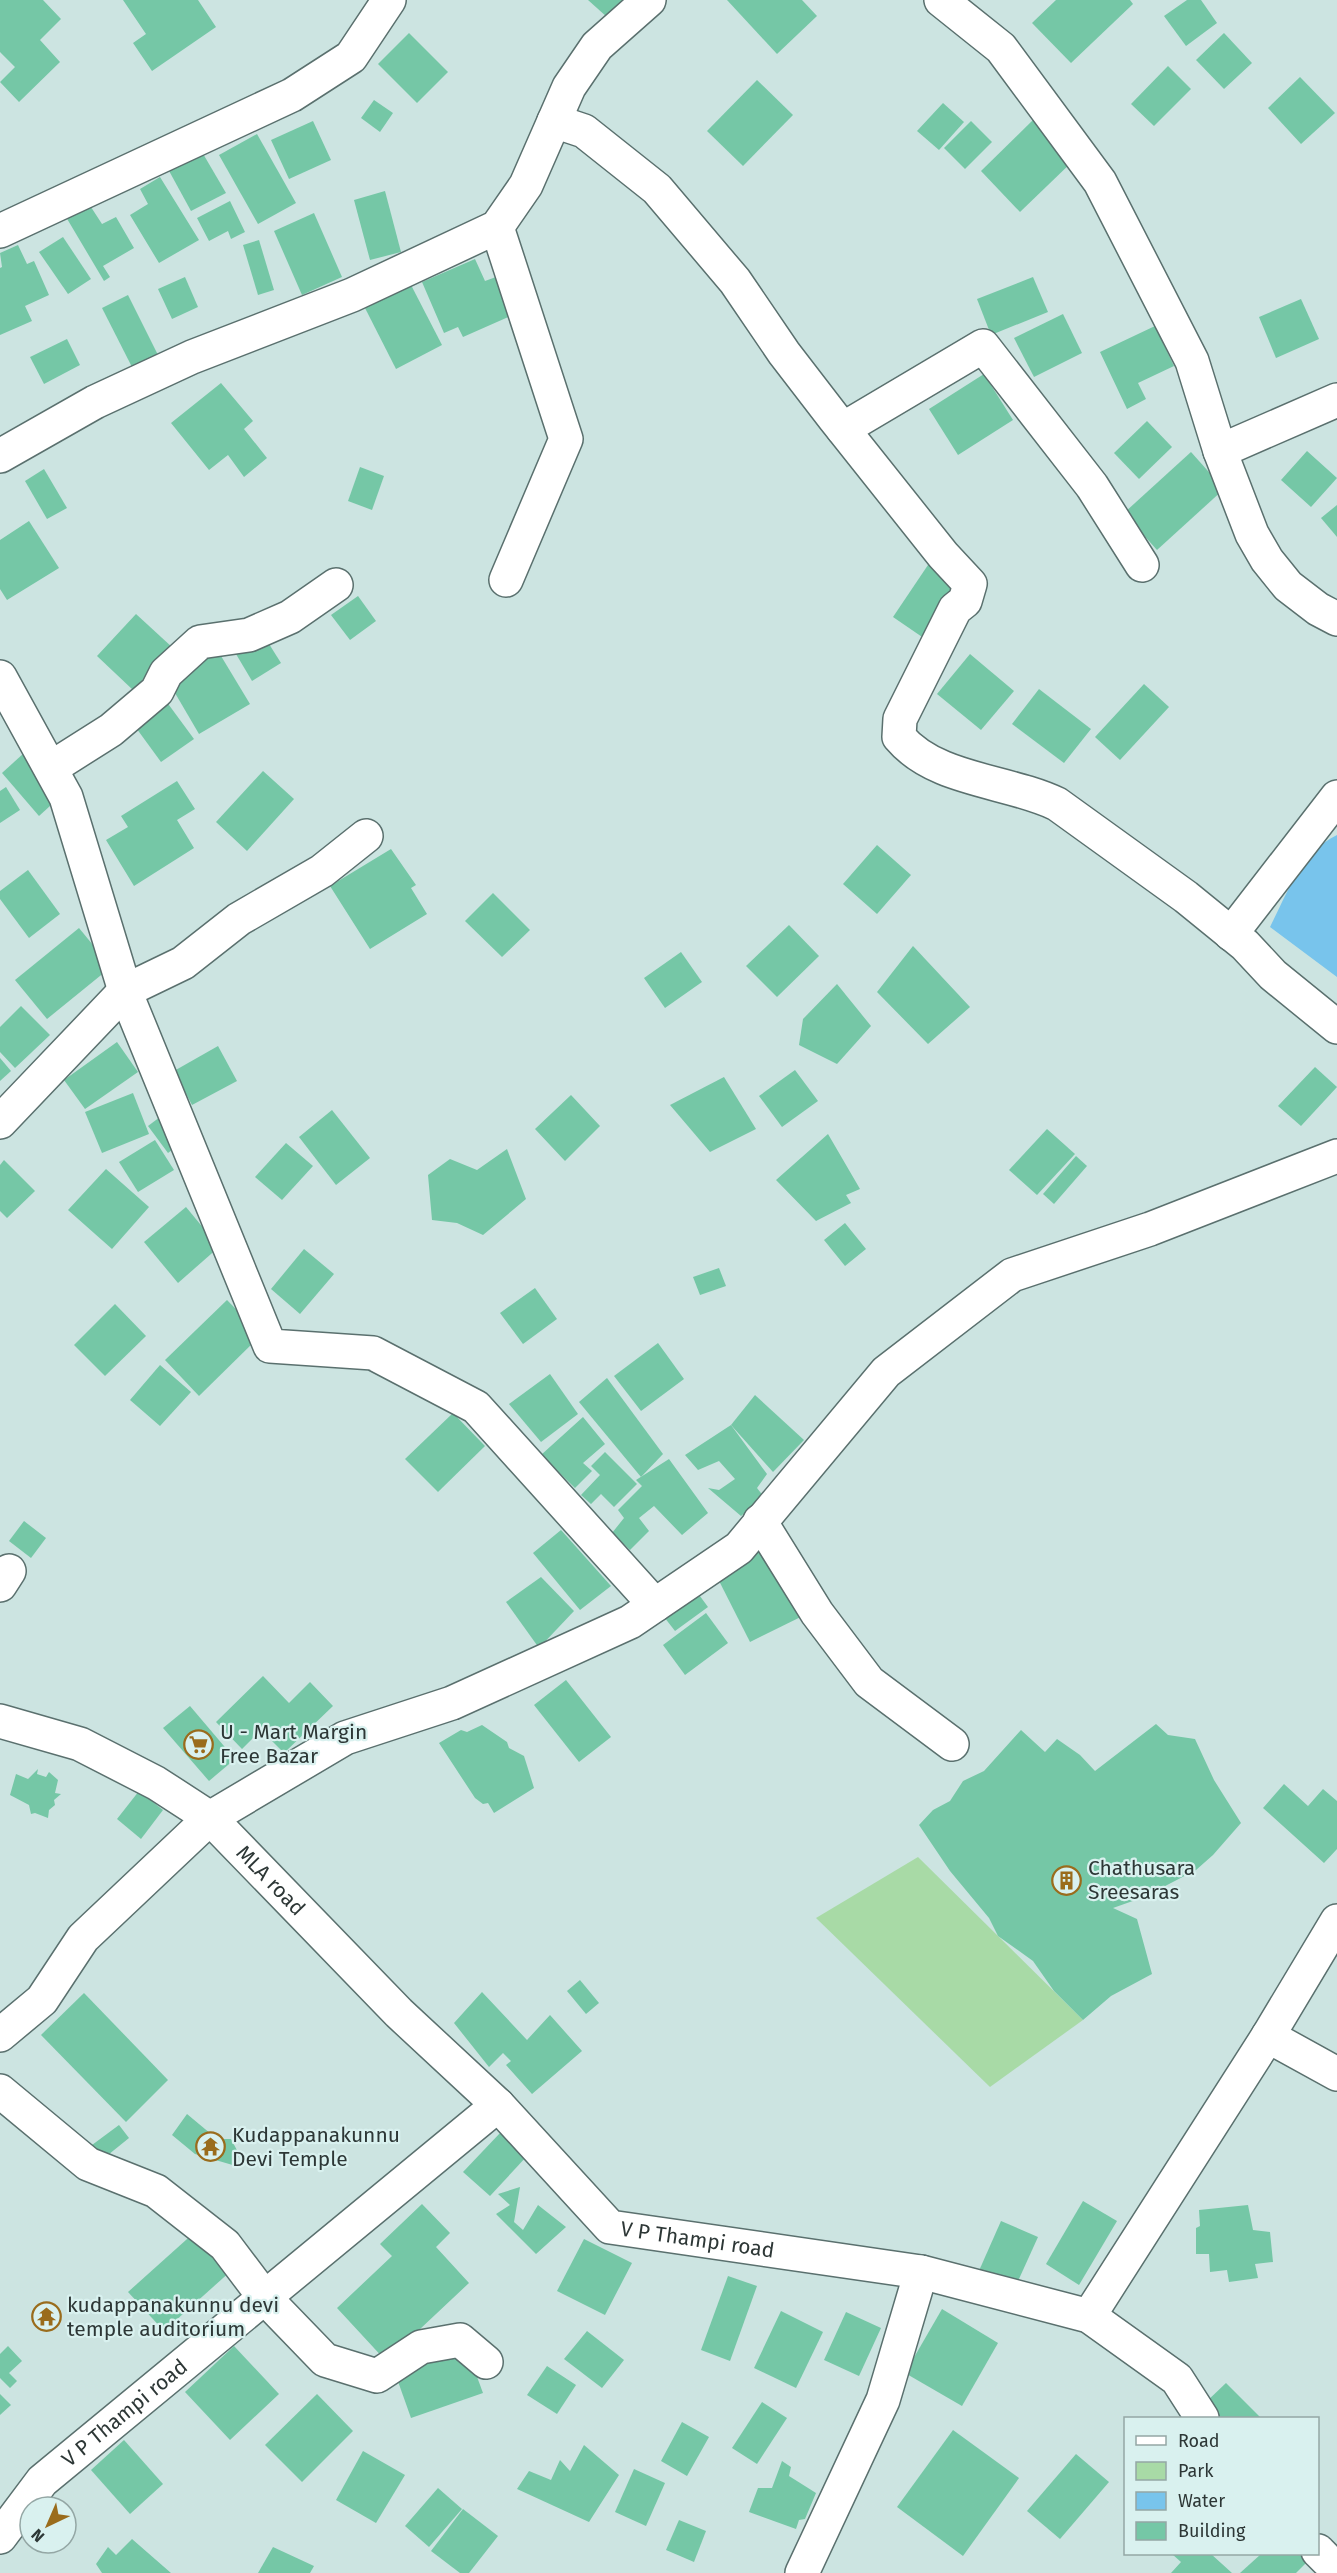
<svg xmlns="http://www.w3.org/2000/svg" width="1337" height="2573" font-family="'Fira Sans',sans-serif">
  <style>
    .green { fill: #a8daa6 }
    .water { fill: #78c4ec }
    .building { fill: #75c7a6 }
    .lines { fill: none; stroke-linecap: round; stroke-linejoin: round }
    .minor-casing { stroke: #5a706e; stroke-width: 36 }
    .minor { stroke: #fff; stroke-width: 33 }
    .labels { text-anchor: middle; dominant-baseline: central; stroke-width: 4.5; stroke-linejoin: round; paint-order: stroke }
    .poi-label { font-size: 21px; fill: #2d3736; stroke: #d9f1ef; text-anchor: start }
    .street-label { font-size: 21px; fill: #2d3736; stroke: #d9f1ef }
  </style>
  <rect width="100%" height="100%" fill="#cce4e1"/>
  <path class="green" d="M918,1857L1083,2020L990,2087L816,1918Z"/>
  <path class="water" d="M1337,835V977L1270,927C1287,894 1301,852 1337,835Z"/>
  <g class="building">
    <path d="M0,0H43L61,19L40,40L60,62L19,102L0,82L15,67L0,52Z"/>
    <path d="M123,0H198L216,27L152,71L133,43L146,34Z"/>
    <path d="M588,0H640L617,26Z"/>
    <path d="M727,0H802L817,16L777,54Z"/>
    <path d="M1056,0H1130L1133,4L1071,63L1032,23Z"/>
    <path d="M1187,0H1201L1217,23L1186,46L1164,16Z"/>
    <path d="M409,33L448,72L417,103L378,64Z"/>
    <path d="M1224,33L1252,63L1224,89L1196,60Z"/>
    <path d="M1168,66L1191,89L1154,126L1131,104Z"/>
    <path d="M1300,77L1335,113L1301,144L1268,108Z"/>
    <path d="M757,80L793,115L743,166L707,131Z"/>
    <path d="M374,100L393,113L380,132L361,118Z"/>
    <path d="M943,103L964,122L939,150L917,131Z"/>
    <path d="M1034,119L1074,160L1020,212L981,171Z"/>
    <path d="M313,121L331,160L289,179L271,140Z"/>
    <path d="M971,121L992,142L965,169L944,148Z"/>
    <path d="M257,134L296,203L258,224L219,155Z"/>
    <path d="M202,152L226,193L191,211L168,169Z"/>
    <path d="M160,177L199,240L159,263L130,215L148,204L140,189Z"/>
    <path d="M385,191L401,252L370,260L354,200Z"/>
    <path d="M230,201L245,232L231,239L228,231L209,241L197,218Z"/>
    <path d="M89,204L102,224L116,217L134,248L103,266L110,277L104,281L66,217Z"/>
    <path d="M314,213L342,277L302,295L274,231Z"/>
    <path d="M63,237L91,279L68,294L39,252Z"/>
    <path d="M259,240L274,290L258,295L243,245Z"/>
    <path d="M18,245L27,264L34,261L49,295L25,306L32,321L0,335V268L2,267L0,253Z"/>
    <path d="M475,259L485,281L496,277L513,315L463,337L458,327L444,333L422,282Z"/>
    <path d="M185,277L198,307L172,319L158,289Z"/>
    <path d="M1033,277L1048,312L991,335L977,299Z"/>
    <path d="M411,285L442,345L396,369L365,308Z"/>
    <path d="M128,295L160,359L134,371L102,308Z"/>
    <path d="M1301,299L1319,339L1276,358L1259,317Z"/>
    <path d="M1063,314L1082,353L1034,377L1014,338Z"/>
    <path d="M1155,326L1174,366L1138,383L1146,399L1127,409L1100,352Z"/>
    <path d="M67,339L80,365L44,384L30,357Z"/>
    <path d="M984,374L1013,420L958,455L929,409Z"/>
    <path d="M221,383L253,421L244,429L267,458L244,477L228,455L209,470L171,423Z"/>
    <path d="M1147,421L1172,447L1139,479L1114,453Z"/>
    <path d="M1307,451L1337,478L1311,507L1281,480Z"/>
    <path d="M1191,452L1224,489L1157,550L1124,513Z"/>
    <path d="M360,467L384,476L372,510L348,501Z"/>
    <path d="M44,469L67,508L47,519L25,481Z"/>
    <path d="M1337,505V537L1321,518Z"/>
    <path d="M29,521L59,568L7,600L0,589V540Z"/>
    <path d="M930,562L965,586L928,641L893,617Z"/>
    <path d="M358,596L376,621L350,640L331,615Z"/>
    <path d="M136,614L173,648L133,690L97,656Z"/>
    <path d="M264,636L281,663L252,681L236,654Z"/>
    <path d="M218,651L250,704L199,734L168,681Z"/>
    <path d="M970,654L1014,691L981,730L937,694Z"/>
    <path d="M1144,684L1169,707L1120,760L1095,737Z"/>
    <path d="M1039,689L1091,729L1064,763L1012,724Z"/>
    <path d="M166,701L194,739L161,762L134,725Z"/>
    <path d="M24,753L61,796L39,816L2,773Z"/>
    <path d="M263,771L294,799L247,851L216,822Z"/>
    <path d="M177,781L195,809L177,820L194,848L134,886L106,840L128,827L121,816Z"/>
    <path d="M6,787L20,810L0,823V791Z"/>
    <path d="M877,845L911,875L877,914L843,884Z"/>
    <path d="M391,849L416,885L411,888L427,914L370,949L330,886Z"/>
    <path d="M28,870L60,914L29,938L0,899V891Z"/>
    <path d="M493,893L530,930L502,957L465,921Z"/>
    <path d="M789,925L819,956L777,997L746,966Z"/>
    <path d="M79,928L111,967L47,1019L15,980Z"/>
    <path d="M913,946L970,1007L928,1044L877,992Z"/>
    <path d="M681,952L702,982L665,1008L644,978Z"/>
    <path d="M837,984L871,1026L837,1064L799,1045L803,1019Z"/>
    <path d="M21,1006L50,1035L15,1068L0,1052V1027Z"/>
    <path d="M117,1042L138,1072L85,1109L64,1080Z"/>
    <path d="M218,1046L237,1081L192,1105L174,1071Z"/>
    <path d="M0,1058L11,1071L0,1081Z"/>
    <path d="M1315,1067L1337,1087L1301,1126L1278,1106Z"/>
    <path d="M795,1070L818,1101L782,1127L759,1096Z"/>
    <path d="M724,1077L756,1129L710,1152L670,1105Z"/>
    <path d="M133,1093L149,1134L102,1153L85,1112Z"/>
    <path d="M571,1095L600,1126L565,1161L535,1129Z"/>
    <path d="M332,1110L370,1158L336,1185L299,1137Z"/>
    <path d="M164,1114L184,1141L168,1153L148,1126Z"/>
    <path d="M1047,1129L1075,1154L1037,1195L1009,1170Z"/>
    <path d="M828,1134L860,1189L846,1195L851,1203L816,1221L776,1180Z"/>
    <path d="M155,1140L174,1170L138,1192L119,1162Z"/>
    <path d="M286,1143L313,1166L282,1200L255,1177Z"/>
    <path d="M507,1149L526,1199L483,1235L457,1223L432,1220L428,1175L450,1159L477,1170Z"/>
    <path d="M1076,1156L1087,1166L1054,1204L1043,1194Z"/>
    <path d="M4,1160L35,1191L7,1218L0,1211V1165Z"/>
    <path d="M106,1169L149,1207L112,1249L68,1210Z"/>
    <path d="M186,1207L219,1247L178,1283L144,1242Z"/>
    <path d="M845,1223L866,1249L845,1266L824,1240Z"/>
    <path d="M304,1249L334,1274L300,1314L271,1289Z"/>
    <path d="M719,1268L726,1286L700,1295L693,1277Z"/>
    <path d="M535,1288L557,1319L523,1344L500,1313Z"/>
    <path d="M227,1300L261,1335L199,1396L165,1360Z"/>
    <path d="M115,1304L146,1336L105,1376L74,1345Z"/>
    <path d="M658,1343L684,1379L641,1411L614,1376Z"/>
    <path d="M160,1365L191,1392L160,1426L130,1400Z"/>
    <path d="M550,1374L578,1414L541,1442L509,1404Z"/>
    <path d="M607,1378L663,1454L641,1477L579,1402Z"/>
    <path d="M755,1395L804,1440L773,1472L731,1425Z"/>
    <path d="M453,1413L485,1446L438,1492L405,1459Z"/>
    <path d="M583,1417L605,1444L583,1463L592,1471L575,1488L541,1455Z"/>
    <path d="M731,1425L767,1474L757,1488L764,1497L741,1516L708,1488L719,1490L735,1479L719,1461L698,1470L685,1455Z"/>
    <path d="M605,1452L637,1484L614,1507L601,1494L591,1504L581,1495L600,1475L591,1466Z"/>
    <path d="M669,1459L708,1513L682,1535L654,1506L639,1518L649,1531L630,1550L612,1533L624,1518L618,1510L642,1486L636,1480Z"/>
    <path d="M24,1521L46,1538L31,1558L9,1541Z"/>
    <path d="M561,1530L611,1586L580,1610L533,1553Z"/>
    <path d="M785,1530L823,1606L750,1642L712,1567Z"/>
    <path d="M541,1577L574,1611L539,1648L506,1602Z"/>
    <path d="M694,1588L708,1607L675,1631L661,1613Z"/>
    <path d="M706,1613L728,1643L685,1675L663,1645Z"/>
    <path d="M263,1676L289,1703L310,1682L333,1706L284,1753L261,1730L242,1749L216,1722Z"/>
    <path d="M566,1680L611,1737L579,1762L534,1705Z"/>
    <path d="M190,1706L235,1759L209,1781L163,1728Z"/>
    <path d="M1156,1724L1168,1735L1195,1739L1214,1780L1241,1823L1213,1855L1196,1870L1144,1897L1113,1908L1137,1919L1152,1974L1111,1996L1083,2020L1054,1991L1033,1961L998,1936L989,1918L950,1871L919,1825L933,1810L950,1801L963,1781L984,1771L1021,1730L1045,1752L1057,1739L1080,1755L1095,1771Z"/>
    <path d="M482,1725L507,1742L509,1748L524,1756L534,1788L494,1813L488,1803L483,1804L475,1798L439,1743L461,1730L467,1732Z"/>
    <path d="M38,1769L37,1774L46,1777L49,1772L58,1780L55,1793L61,1794L54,1800L55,1805L49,1810L48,1818L35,1813L31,1814L29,1805L10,1795L16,1774L28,1779Z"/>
    <path d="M1284,1784L1308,1806L1323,1789L1337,1801V1849L1324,1863L1263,1808Z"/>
    <path d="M139,1791L163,1810L141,1839L117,1819Z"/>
    <path d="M580,1980L599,2003L586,2014L567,1991Z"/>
    <path d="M482,1992L527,2040L550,2015L582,2051L532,2094L506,2065L511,2061L503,2053L489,2067L454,2023Z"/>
    <path d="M84,1993L168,2080L126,2122L41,2035Z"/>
    <path d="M187,2114L217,2139H231L239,2154L236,2166L195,2154L172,2135Z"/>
    <path d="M119,2125L129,2138L103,2159L92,2145Z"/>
    <path d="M501,2132L527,2156L490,2196L463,2172Z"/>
    <path d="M520,2187L514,2222L523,2230L538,2205L566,2227L536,2254L496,2214L510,2205L498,2194Z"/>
    <path d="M1083,2201L1117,2221L1079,2285L1046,2264Z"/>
    <path d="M422,2204L450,2233L436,2247L469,2283L386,2361L337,2308L392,2256L380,2244Z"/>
    <path d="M1248,2205L1253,2230L1270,2232L1273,2262L1255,2264L1258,2278L1229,2282L1227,2270L1210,2272L1209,2254H1196V2228L1200,2226L1199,2210Z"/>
    <path d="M1001,2221L1038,2237L1014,2290L978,2273Z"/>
    <path d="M196,2231L232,2270L164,2331L128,2292Z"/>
    <path d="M584,2239L632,2263L605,2315L557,2291Z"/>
    <path d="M728,2276L757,2286L730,2361L701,2350Z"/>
    <path d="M942,2309L998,2343L962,2406L905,2373Z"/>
    <path d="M781,2311L823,2332L796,2388L754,2368Z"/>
    <path d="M846,2312L881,2328L859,2376L824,2360Z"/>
    <path d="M587,2331L624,2360L602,2388L564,2359Z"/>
    <path d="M8,2346L22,2361L9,2373L17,2381L10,2388L0,2378V2354Z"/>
    <path d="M234,2346L279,2394L230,2440L185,2392Z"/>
    <path d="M466,2347L483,2393L411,2418L395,2373Z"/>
    <path d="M547,2366L576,2385L557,2414L527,2395Z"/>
    <path d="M1226,2383L1261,2418H1218L1204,2404Z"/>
    <path d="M0,2394L11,2405L0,2415Z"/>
    <path d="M317,2394L353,2431L302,2482L265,2445Z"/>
    <path d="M762,2402L787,2418L757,2464L732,2448Z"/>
    <path d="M682,2422L709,2437L687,2476L661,2461Z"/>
    <path d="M953,2430L1019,2478L963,2556L897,2507Z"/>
    <path d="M124,2440L163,2484L130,2514L91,2470Z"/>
    <path d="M584,2445L619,2475L589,2522L517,2489L529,2471L551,2480L560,2460L570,2471Z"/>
    <path d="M363,2451L405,2475L376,2523L336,2500Z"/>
    <path d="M1076,2454L1109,2482L1060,2539L1027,2511Z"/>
    <path d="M782,2461L791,2467L789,2476L816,2493L805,2519L799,2520L796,2529L749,2512L758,2488H772Z"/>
    <path d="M634,2469L665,2483L646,2526L615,2512Z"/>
    <path d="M438,2488L462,2509L429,2547L405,2526Z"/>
    <path d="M463,2509L498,2536L469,2573H460L431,2551Z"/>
    <path d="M679,2520L706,2531L694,2562L666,2550Z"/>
    <path d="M132,2539L171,2573H102L96,2564L108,2547L116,2555Z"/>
    <path d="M273,2547L314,2566L310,2573H258Z"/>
    <path d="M1172,2554H1211L1232,2573H1171L1181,2562Z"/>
    <path d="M1261,2554H1301L1308,2561L1296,2573H1240Z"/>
  </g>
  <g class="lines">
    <defs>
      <g id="minor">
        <path d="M941,0L1001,48L1100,182L1192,361L1220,451L1252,534L1267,560L1288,586L1318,609L1337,619"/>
        <path d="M554,121L584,131L657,189L735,281L784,353L834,418L943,555L970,584L965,601L955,609L900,719L899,737C936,781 1007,780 1057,804L1186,897L1245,945L1273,975L1337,1027"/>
        <path d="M497,227L566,439L506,580"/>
        <path d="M0,231L292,95L351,57L389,0"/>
        <path d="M843,429L983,346L1092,486L1142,565"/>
        <path d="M1220,451L1337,400"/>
        <path d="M0,456L95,402L192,357L352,295L497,227L526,185L569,87L597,46L649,0"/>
        <path d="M0,677L66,797L125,991L270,1346L373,1353L476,1407L655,1605"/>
        <path d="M51,768L111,730L157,691L166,673L200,642L249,635L290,617L336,585"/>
        <path d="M1231,934L1337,797"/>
        <path d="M0,1122L125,991L183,963L239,919L322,871L366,836"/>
        <path d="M760,1521L817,1613L869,1682L952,1744"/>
        <path d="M0,1585L9,1571"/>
        <path id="s1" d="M0,1721L80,1744L156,1783L210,1818L399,2013L498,2105"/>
        <path d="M0,2035L42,2000L83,1938L210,1818L345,1738L452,1703L630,1622L739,1548L886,1372L1012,1275L1150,1229L1337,1156"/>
        <path d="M1268,2036L1337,1921"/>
        <path d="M0,2091L88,2164L156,2191L225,2245L265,2298L325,2360L377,2376L421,2347L460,2340L486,2362"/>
        <path d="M1089,2316L1268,2036L1337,2074"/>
        <path id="s2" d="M0,2537L42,2481L498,2105L610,2227L921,2272L1089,2316L1177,2379L1202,2418"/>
        <path d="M1318,2551L1337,2570"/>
        <path d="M802,2573L883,2400L921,2272"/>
      </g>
    </defs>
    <use href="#minor" class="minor-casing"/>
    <use href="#minor" class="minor"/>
  </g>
  <defs>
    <symbol id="supermarket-ring" viewBox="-11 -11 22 22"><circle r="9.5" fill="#d9f1ef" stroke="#9a6c1c" stroke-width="1.5"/><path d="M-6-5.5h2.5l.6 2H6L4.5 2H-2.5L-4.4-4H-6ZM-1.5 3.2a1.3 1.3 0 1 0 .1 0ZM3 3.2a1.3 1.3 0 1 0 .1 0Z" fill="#9a6c1c"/></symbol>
    <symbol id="building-ring" viewBox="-11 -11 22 22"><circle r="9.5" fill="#d9f1ef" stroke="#9a6c1c" stroke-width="1.5"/><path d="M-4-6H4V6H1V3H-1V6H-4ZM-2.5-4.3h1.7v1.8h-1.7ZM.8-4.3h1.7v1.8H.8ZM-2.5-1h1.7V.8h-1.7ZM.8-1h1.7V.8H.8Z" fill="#9a6c1c"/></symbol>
    <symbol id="temple-ring" viewBox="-11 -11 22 22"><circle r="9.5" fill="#d9f1ef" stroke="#9a6c1c" stroke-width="1.5"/><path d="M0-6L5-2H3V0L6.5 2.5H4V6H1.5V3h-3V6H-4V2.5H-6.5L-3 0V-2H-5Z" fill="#9a6c1c"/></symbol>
  </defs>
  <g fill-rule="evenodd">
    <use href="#supermarket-ring" x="182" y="1728" width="33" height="33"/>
    <use href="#building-ring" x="1050" y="1864" width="33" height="33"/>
    <use href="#temple-ring" x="194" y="2130" width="33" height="33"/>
    <use href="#temple-ring" x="30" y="2300" width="33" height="33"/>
  </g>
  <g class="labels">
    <g class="poi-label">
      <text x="220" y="1732">U - Mart Margin<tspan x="220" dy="24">Free Bazar</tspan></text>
      <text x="1088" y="1868">Chathusara<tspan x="1088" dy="24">Sreesaras</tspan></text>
      <text x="232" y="2135">Kudappanakunnu<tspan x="232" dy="24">Devi Temple</tspan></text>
      <text x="67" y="2305">kudappanakunnu devi<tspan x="67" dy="24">temple auditorium</tspan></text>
    </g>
    <g class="street-label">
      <text stroke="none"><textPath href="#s1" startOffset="320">MLA road</textPath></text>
      <text stroke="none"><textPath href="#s2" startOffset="915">V P Thampi road</textPath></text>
      <text stroke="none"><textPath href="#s2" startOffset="177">V P Thampi road</textPath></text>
    </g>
  </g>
  <rect x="1124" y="2417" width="195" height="138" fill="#d9f1ef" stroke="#94a7a5" stroke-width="1.5"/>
  <rect x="1136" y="2436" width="30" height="9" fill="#ffffff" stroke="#94a7a5" stroke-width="1.5"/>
  <text x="1178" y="2447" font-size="18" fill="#2d3736">Road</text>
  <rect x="1136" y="2462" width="30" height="18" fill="#a8daa6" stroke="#94a7a5" stroke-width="1.5"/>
  <text x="1178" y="2477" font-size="18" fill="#2d3736">Park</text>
  <rect x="1136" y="2492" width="30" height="18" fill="#78c4ec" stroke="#94a7a5" stroke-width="1.5"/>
  <text x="1178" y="2507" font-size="18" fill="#2d3736">Water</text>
  <rect x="1136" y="2522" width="30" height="18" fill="#75c7a6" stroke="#94a7a5" stroke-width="1.5"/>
  <text x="1178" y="2537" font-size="18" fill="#2d3736">Building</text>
  <g transform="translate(48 2525) rotate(224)"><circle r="28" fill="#d9f1ef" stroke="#94a7a5" stroke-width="1.5"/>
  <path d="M0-4.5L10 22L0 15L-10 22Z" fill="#9a6c1c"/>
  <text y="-9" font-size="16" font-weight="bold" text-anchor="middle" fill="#2d3736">N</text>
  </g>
</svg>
